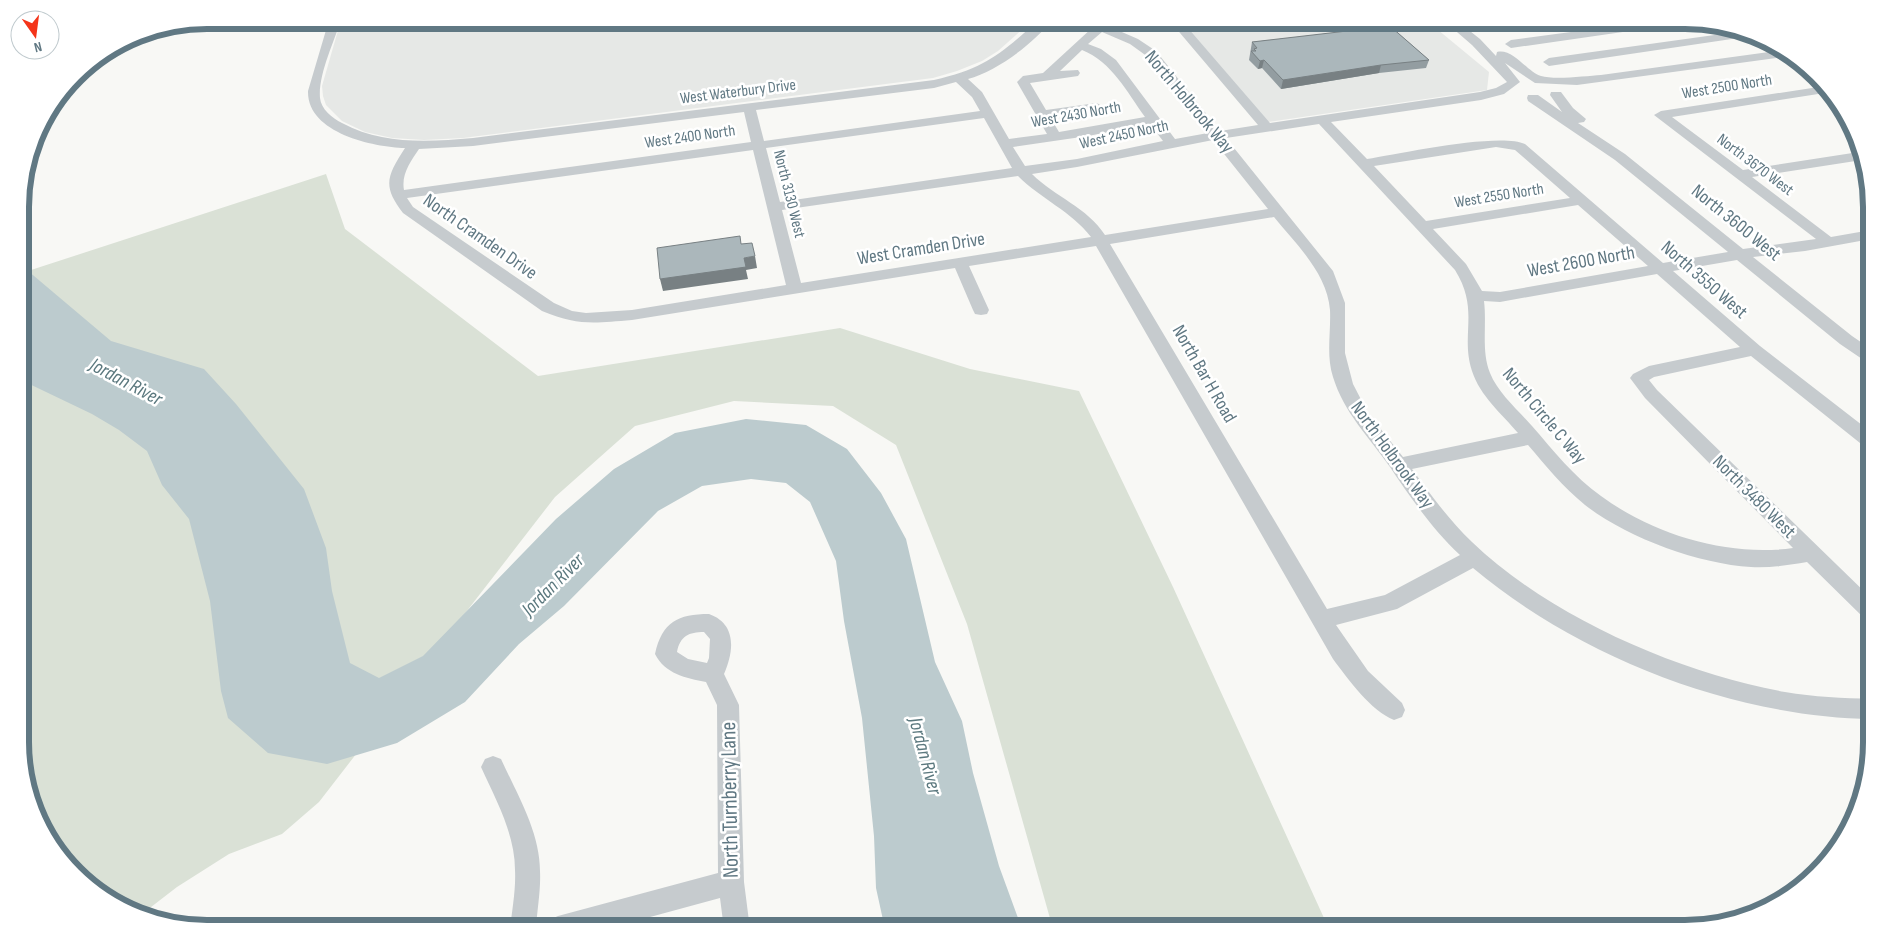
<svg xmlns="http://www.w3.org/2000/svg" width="1892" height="949" font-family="'Sofia Sans Condensed',sans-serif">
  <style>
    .built { fill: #e6e8e6 }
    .green { fill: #dae1d6 }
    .water { fill: #bccbce }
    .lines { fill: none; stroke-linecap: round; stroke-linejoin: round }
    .minor { fill: #c6cbce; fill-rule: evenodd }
    .wall { fill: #939da1 }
    .shaded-wall { fill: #788083 }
    .building { fill: #abb7bb; stroke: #788083 }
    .labels { text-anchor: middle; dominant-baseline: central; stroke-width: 5; stroke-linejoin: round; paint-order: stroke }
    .far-street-label { font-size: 16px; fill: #607883; stroke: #fff }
    .street-label { font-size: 19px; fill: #607883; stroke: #fff }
    .water-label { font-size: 20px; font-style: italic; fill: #5b787e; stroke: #fff }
    .near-street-label { font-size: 22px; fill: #607883; stroke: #fff }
    .rim { fill: none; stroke: #607883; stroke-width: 6 }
  </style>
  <rect width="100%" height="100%" fill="#f8f8f5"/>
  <g class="built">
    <path d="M341,20H1033L998,51L982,61L957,71L933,78L463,138L424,140L392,138L365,132L342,121L326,105L323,96L322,86Z"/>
    <path d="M1180,20H1426L1489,72L1487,90L1268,122Z"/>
  </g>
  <path class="green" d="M326,174L345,229L538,376L840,328L970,369L1079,391L1173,587L1329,929H1053L967,624L896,445L833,406L734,401L635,426L555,497L319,802L282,834L229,854L177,887L142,914L125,910L58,856L34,813L22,767L21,280L31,270Z"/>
  <path class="water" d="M21,265L111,341L204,369L236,404L304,489L326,548L332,591L350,663L379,678L423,656L556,519L614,469L675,433L746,419L806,425L847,449L881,493L906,539L935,662L962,721L973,773L999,866L1022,929H885L876,888L874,836L862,718L844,621L836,561L810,502L786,483L751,479L702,486L658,511L564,606L519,644L465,702L397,743L327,764L268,753L228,718L221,691L210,601L189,519L162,485L147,451L119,430L92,414L21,380Z"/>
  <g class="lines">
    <g class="minor">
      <path d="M329,20H341C334,42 318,75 320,98C321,109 332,118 342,123C383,145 428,142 473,138L934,80C986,68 1000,54 1039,20H1052C1033,44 997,71 968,79L982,92L1009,139L1047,134L1017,82L1023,76L1043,73L1092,28L1070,22L1068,20H1088L1098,23L1102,20H1113L1108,26L1138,39L1156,51L1220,131L1258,125L1169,20H1181L1270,123L1480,92L1496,88L1507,82L1472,45L1443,20H1456L1480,39L1496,56L1497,52C1513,48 1527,72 1541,76C1554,80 1587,76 1601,75L1784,50L1792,56L1577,85L1535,83L1505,63L1520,82L1504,94L1481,100L1331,122L1367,159C1399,154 1499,132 1525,144L1663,263L1728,252L1615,160L1528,101L1527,98L1528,95H1538L1562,112L1550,95L1551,92H1561L1573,108L1586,119L1584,122L1578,123L1625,154L1743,249L1816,239L1654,115L1661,111L1825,86L1831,92L1672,117L1743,170L1859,152L1862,160L1752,177L1831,237L1871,230V239L1805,251L1753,257L1852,336L1871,349V363L1865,361L1840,344L1737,260L1673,271L1760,346L1871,432V449L1865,447L1751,356L1654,377L1649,380L1657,390L1872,599V622L1865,619L1807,562C1789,565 1770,568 1751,567C1698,564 1626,537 1585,505C1563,487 1546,466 1528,445L1412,469C1430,494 1449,520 1472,542C1550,617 1679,673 1785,692C1814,697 1843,698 1872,699V719C1733,717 1579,657 1473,568L1397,609L1336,625L1368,671L1402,703L1405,710L1402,717L1394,720C1371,711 1348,679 1333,659L1096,246L969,266L989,310L987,314L981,315L975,314L973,310L955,268L632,320C594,323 578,326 542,311L403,213C382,186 387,176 405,148C373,147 307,133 308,91ZM1102,32L1130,44L1148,57L1208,133L1175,139L1116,60L1101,49L1088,44ZM1082,50C1112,62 1127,92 1145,117L1059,132L1050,117L1097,111L1103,107L1097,103L1046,110L1030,83L1078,76L1080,73L1078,70L1060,71ZM956,82L972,97L980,111L764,141L756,110L934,88ZM744,112L751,142L404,190C401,174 411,161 419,149L473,146ZM984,118L1012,168L780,202L766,148ZM1150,124L1163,141L1077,159L1025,166L1013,147L1088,136ZM1319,124L1455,270C1480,310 1460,334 1472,371C1480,396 1502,414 1518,433L1403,457L1368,413L1353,384L1345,353V303L1333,271L1226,138ZM1213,140L1268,209L1105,235C1087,207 1055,197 1032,174L1077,167ZM1496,147L1515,150L1570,198L1426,221L1374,166ZM753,150L786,285L632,310L586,313L572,311L554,303L413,207L407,198ZM1018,176C1041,199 1071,211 1091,237L801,283L782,210ZM1578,205L1648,266L1500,292L1482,291L1466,264L1433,229ZM1274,217C1296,244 1327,273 1330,310C1331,333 1326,355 1333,377C1344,413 1369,437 1390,467C1410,497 1433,530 1460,555L1385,595L1327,609L1110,244ZM1657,274L1740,347L1649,366L1633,374L1630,378L1645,398L1793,548C1728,557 1654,535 1601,496C1574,477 1553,450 1532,426C1518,410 1498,393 1490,373C1481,351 1487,325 1484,301L1500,302Z"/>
      <path d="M1661,20L1692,22L1511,48L1505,44L1511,40Z"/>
      <path d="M1736,32L1752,36L1549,66L1543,62L1549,58Z"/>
      <path d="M709,614C737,624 734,651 724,674L739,705L744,882L750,929H724L720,898L606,929H545L549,920L558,916L718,873L717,705L706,682C686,678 665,674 655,654C662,622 678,614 709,614ZM704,632L710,639L709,658L707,663L688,659L677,652C680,636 689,632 704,632Z"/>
      <path d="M493,756L501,759C517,794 540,832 540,871C541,890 537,910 536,929H510C512,910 516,890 515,870C515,834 496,800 481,767L485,759Z"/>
    </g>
  </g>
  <path class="wall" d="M1366,20H1383L1429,60L1426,68L1379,73L1281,89L1262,68L1258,69L1249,60L1252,42L1367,29L1364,26Z"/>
  <g class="shaded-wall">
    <path d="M1264,60L1262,68L1258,69L1260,61Z"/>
    <path d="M1381,65L1379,73L1281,89L1283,80Z"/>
    <path d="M755,256L757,268L746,270L748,279L663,291L660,279L744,258Z"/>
  </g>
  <g class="building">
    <path d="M1369,20H1383L1429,60L1381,65L1283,80L1264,60L1260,61L1251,51H1256L1254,49L1257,48L1252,42L1373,28L1376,27Z"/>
    <path d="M740,236L741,244L752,243L755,256L744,258L746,267L660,279L657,248Z"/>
  </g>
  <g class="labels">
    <g class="far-street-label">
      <text transform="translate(1727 87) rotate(-9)">West 2500 North</text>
      <text transform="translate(738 92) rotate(-7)">West Waterbury Drive</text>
      <text transform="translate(1076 115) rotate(-10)">West 2430 North</text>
      <text transform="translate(1124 135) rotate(-12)">West 2450 North</text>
      <text transform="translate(690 137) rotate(-8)">West 2400 North</text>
      <text transform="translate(1755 165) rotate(37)">North 3670 West</text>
      <text transform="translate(789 194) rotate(76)">North 3130 West</text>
      <text transform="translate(1499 196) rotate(-9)">West 2550 North</text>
    </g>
    <g class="street-label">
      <text transform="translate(1189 102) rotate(50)">North Holbrook Way</text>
      <text transform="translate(1736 223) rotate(39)">North 3600 West</text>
      <text transform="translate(480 237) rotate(35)">North Cramden Drive</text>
      <text transform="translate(921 249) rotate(-9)">West Cramden Drive</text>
      <text transform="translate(1581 262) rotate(-10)">West 2600 North</text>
      <text transform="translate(1704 280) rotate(41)">North 3550 West</text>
      <text transform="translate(1204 374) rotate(60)">North Bar H Road</text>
      <text transform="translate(1544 416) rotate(50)">North Circle C Way</text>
      <text transform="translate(1392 455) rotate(54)">North Holbrook Way</text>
      <text transform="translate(1754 497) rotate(45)">North 3480 West</text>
    </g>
    <g class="water-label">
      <text transform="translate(126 382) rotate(28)">Jordan River</text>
      <text transform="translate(553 585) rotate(-45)">Jordan River</text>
      <text transform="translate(925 756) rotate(75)">Jordan River</text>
    </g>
    <g class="near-street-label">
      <text transform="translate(730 800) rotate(-91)">North Turnberry Lane</text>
    </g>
  </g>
  <path d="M0 0H1892V949H0ZM207 29H1685A178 178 0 0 1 1863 207V742A178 178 0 0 1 1685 920H207A178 178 0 0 1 29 742V207A178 178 0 0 1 207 29Z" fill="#fff" fill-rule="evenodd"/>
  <path class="rim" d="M207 29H1685A178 178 0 0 1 1863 207V742A178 178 0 0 1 1685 920H207A178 178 0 0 1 29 742V207A178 178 0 0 1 207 29Z"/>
  <g transform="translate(35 35) rotate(166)"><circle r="24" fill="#ffffff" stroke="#bfc9cd"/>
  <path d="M0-4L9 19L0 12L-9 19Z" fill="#f43419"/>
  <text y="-8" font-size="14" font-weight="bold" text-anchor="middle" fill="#607883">N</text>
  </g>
</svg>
